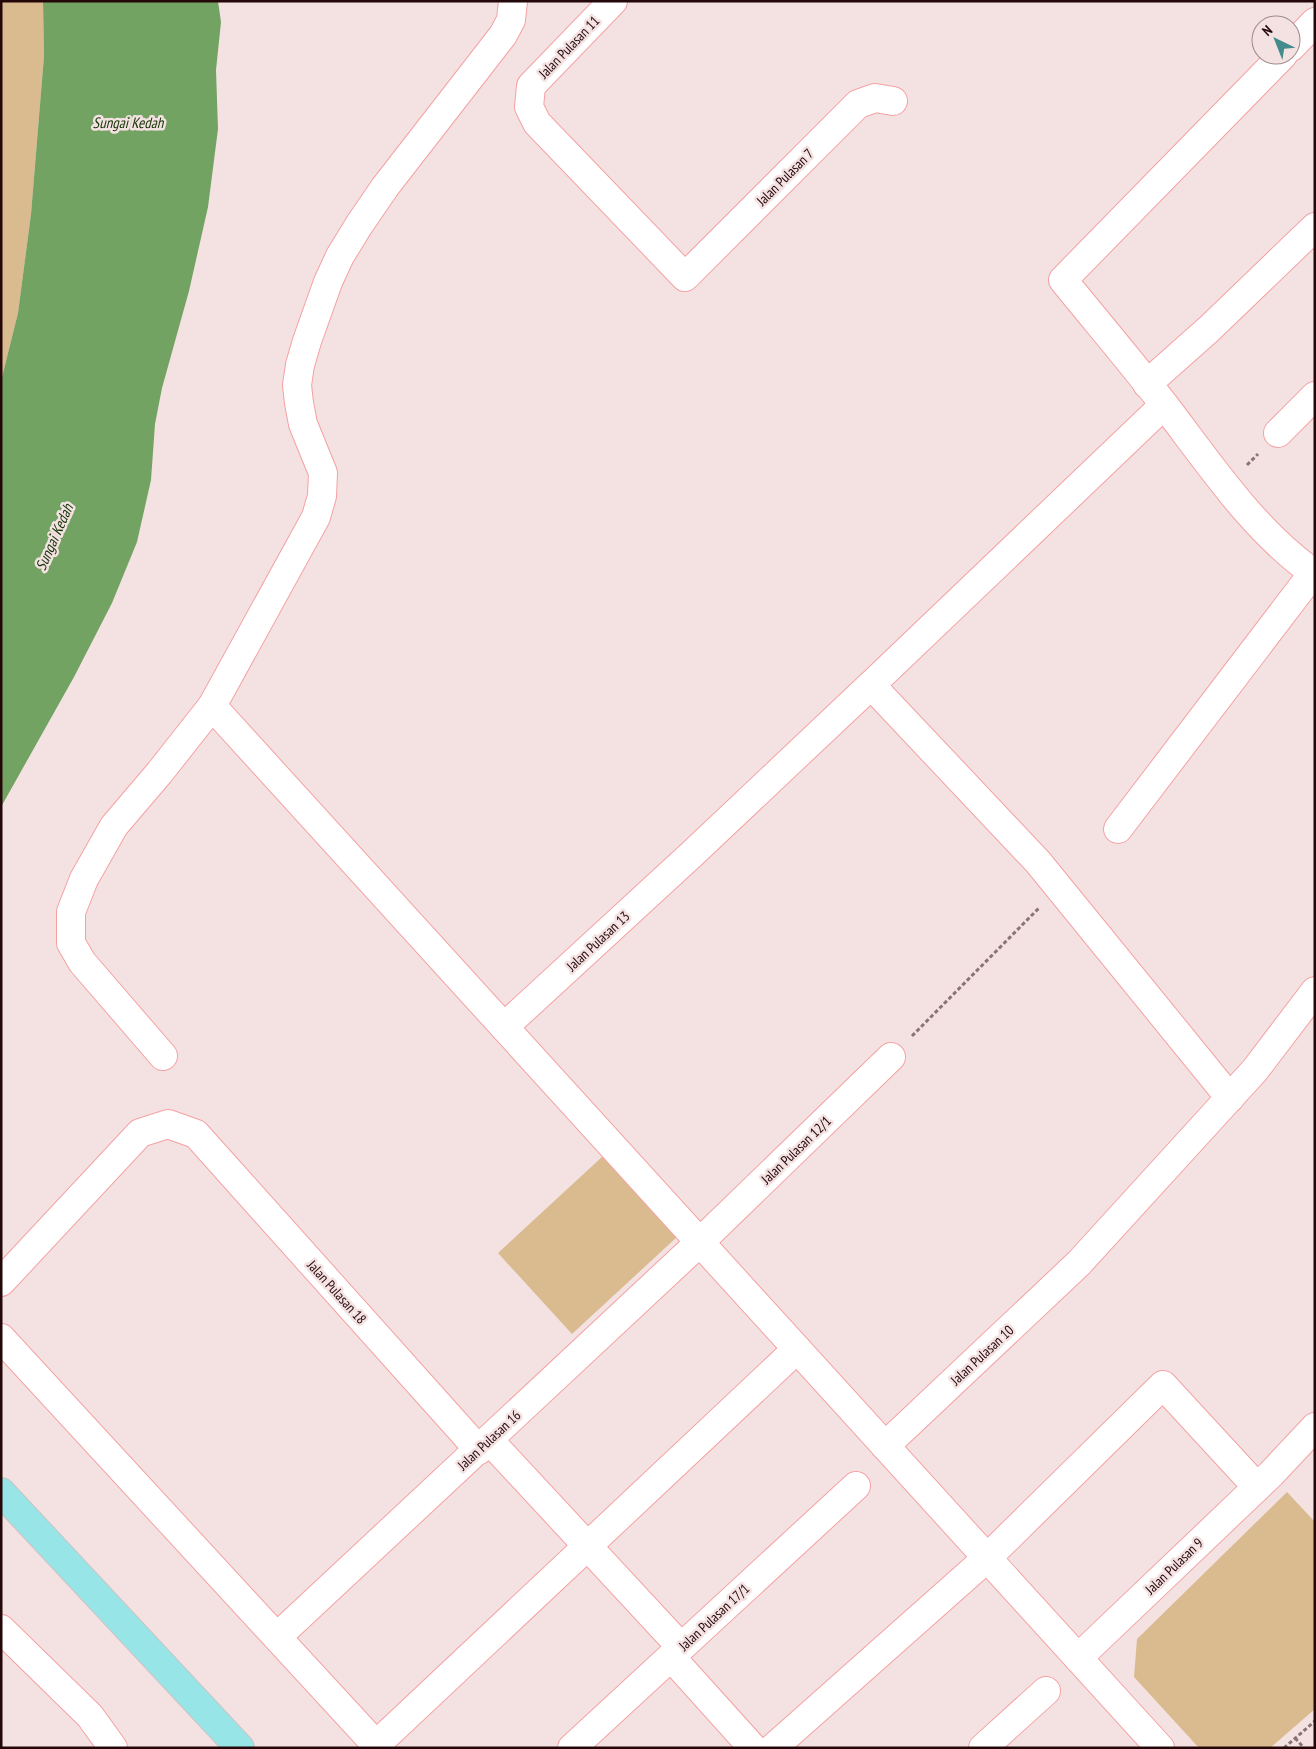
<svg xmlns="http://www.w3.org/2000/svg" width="1316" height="1749" font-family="'PT Sans Narrow',sans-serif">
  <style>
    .green { fill: #d9bb8f }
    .water { fill: #72a362 }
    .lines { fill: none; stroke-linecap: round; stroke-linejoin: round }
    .minor-casing { stroke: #f5a1a3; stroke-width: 30 }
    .major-casing { stroke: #cac3c4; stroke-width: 30 }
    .path { stroke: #8b7374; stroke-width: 3; stroke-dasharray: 4 2.5; stroke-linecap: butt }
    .minor { stroke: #fff; stroke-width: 28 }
    .major { stroke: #98e5e7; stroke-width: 28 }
    .labels { text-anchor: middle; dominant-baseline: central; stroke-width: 5; stroke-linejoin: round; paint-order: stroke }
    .street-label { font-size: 14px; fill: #240709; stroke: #f4e2e2 }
    .water-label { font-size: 15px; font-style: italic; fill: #133405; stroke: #f4e2e2 }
  </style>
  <rect width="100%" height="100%" fill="#f4e2e2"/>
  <g class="green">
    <path d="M1,1H43L44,56L31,214L18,313L1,381Z"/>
    <path d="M603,1156L677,1237L572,1334L498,1253Z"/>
    <path d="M1287,1492L1315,1522V1709L1270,1748H1199L1134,1677L1137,1639Z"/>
  </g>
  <path class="water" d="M43,1H218L221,22L216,70L218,129L208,207L189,291L162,388L155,424L151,480L137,542L112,603L74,677L1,807V381L18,313L31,214L44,56Z"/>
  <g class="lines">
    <defs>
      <g id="minor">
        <path d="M613,1L531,86L529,107L537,123L685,277L858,104L875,98L893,101"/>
        <path d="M1291,47L1315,22"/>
        <path d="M1283,55L1063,280C1097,322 1133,364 1166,407C1211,466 1254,531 1315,574"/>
        <path d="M1147,384L1209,329L1315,227"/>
        <path d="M1164,405L871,685L1038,862L1230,1098"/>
        <path d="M1278,433L1315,396"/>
        <path d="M212,706L1160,1748"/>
        <path d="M1118,829L1313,573"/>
        <path d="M504,1027L692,854L871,685"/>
        <path d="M163,1056L82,962L71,943V912L84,879L114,826L160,772L212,706L316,517L322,496L323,473L303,424L299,403L297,385L300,365L307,341L328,282L340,256L359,225L385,187L503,35L511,20L513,1"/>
        <path d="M1,1282L140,1133L168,1124L196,1134L479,1450"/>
        <path d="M1,1338L379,1748"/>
        <path d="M489,1440L681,1647"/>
        <path d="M885,1446L1079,1263L1255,1070L1315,991"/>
        <path d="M1,1629L90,1716L113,1748"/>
        <path d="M277,1637L700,1242L891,1057"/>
        <path d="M671,1657L753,1748"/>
        <path d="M1078,1658L1271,1474L1315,1427"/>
        <path d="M376,1745L797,1349"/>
        <path d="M572,1748L856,1486"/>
        <path d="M773,1748L987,1558L1163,1385L1257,1487"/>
        <path d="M983,1748L1046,1691"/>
      </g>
      <path id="major" d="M1,1492L240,1748"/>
    </defs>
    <use href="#minor" class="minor-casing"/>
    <use href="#major" class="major-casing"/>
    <g class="path">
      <path d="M1247,465L1258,454"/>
      <path d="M912,1036L1039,908"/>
      <path d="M1295,1738L1304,1748"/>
      <path d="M1284,1748L1315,1721"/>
    </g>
    <use href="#minor" class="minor"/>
    <use href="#major" class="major"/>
  </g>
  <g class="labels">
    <g class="street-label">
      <text transform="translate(569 47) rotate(-46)">Jalan Pulasan 11</text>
      <text transform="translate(785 177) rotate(-45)">Jalan Pulasan 7</text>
      <text transform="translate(598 941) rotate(-43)">Jalan Pulasan 13</text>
      <text transform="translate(796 1150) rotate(-44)">Jalan Pulasan 12/1</text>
      <text transform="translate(337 1292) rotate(48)">Jalan Pulasan 18</text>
      <text transform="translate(982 1355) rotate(-43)">Jalan Pulasan 10</text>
      <text transform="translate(489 1440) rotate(-43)">Jalan Pulasan 16</text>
      <text transform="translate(1174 1566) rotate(-44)">Jalan Pulasan 9</text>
      <text transform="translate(714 1617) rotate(-43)">Jalan Pulasan 17/1</text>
    </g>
    <g class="water-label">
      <text x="128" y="122">Sungai Kedah</text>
      <text transform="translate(54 537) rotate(-66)">Sungai Kedah</text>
    </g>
  </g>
  <rect width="1316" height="1749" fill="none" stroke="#240709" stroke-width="5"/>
  <g transform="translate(1276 40) rotate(317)"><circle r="24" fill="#f4e2e2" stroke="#a18a8b"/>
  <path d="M0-4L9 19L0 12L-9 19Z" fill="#438b8d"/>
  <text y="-8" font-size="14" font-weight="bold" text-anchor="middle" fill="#240709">N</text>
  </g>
</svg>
